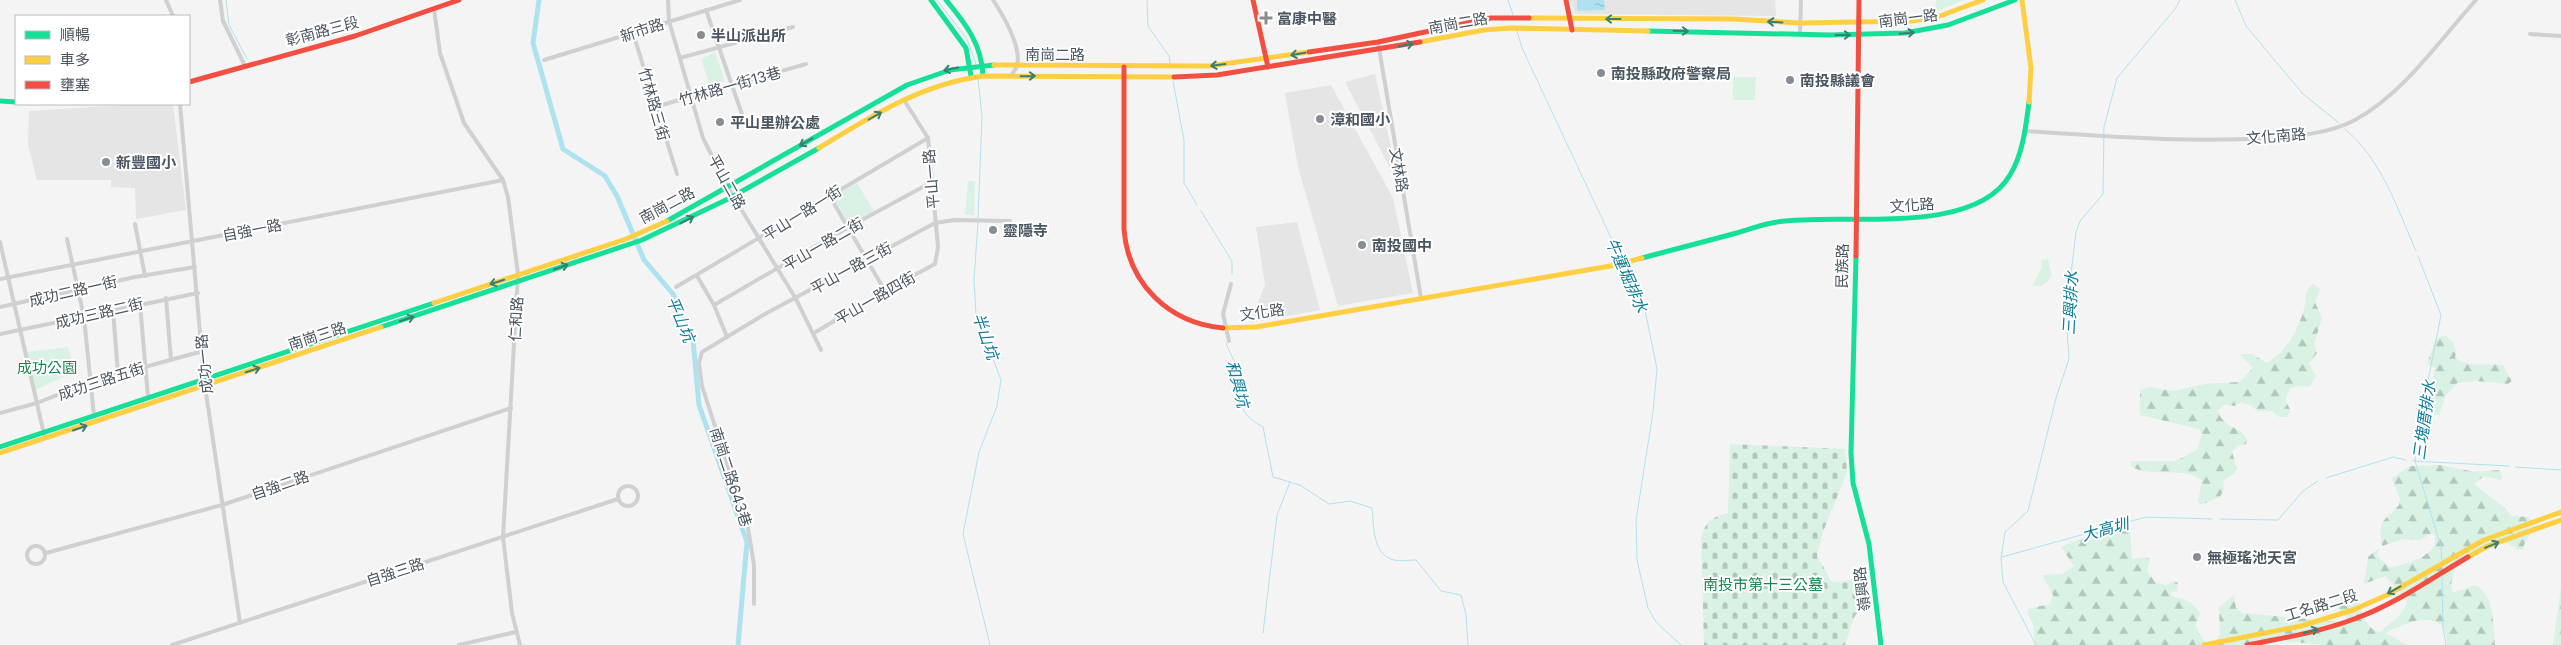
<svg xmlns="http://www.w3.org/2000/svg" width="2561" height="645" font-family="Inter,'Noto Sans TC',sans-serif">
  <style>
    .education { fill: #e6e5e6 }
    .forest { fill: url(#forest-firs) }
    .cemetery { fill: url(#cemetery-stones) }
    .park { fill: #d9f2e3 }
    .water { fill: url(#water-ripples) }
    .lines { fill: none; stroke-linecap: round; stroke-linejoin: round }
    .stream { stroke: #aee2f0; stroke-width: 1 }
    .canal { stroke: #aee2f0; stroke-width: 5 }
    .street { stroke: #ced0d2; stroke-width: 4 }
    .fast { stroke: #16e098; stroke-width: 5 }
    .slow { stroke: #ffcf43; stroke-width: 5 }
    .jam { stroke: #f24e42; stroke-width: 5 }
    .oneway { stroke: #3a7f72 }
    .poi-dot { fill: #868d94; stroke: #fff; stroke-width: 2 }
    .labels { text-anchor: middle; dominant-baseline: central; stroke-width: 4; stroke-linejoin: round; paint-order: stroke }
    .poi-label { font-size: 15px; font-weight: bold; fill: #4a5661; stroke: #fff; text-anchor: start }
    .street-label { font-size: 15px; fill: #4a5661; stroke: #fff }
    .park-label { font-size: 15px; fill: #17864f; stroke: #fff }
    .water-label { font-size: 16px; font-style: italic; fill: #0c7c9b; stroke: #fff }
  </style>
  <defs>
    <pattern id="forest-firs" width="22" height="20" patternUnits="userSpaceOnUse" patternTransform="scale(1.25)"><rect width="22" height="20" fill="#d9f2e3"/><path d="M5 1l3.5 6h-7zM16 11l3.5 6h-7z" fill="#b2c7bb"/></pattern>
    <pattern id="cemetery-stones" width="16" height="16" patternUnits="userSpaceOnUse" patternTransform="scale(1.25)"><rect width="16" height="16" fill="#d9f2e3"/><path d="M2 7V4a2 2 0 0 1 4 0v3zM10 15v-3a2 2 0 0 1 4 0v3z" fill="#b2c7bb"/></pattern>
    <pattern id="water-ripples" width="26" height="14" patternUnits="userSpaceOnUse" patternTransform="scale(1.25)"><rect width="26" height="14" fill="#aee2f0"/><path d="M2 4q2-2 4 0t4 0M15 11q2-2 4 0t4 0" fill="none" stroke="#90bac6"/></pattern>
  </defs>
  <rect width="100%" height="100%" fill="#f4f4f4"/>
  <g class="education">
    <path d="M1570,0H1775L1776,16L1575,14Z"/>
    <path d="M1375,74L1396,170L1392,172L1345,82Z"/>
    <path d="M1331,85L1393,198L1413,293L1338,306L1298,167L1285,93Z"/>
    <path d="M141,104H173L186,210L136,219L135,188L111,187V180H37L28,145L29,111Z"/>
    <path d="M1297,222L1320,310L1250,323L1265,285L1256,227Z"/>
  </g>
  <g class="forest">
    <path d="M2313,284L2320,289L2315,302L2322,318L2314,344L2317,353L2309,363L2316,376L2309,387L2299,386L2290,388L2285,400L2290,409L2288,417H2279L2272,411H2258L2250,405L2241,402L2234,406L2225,404L2218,410C2222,428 2240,426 2247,439L2246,444L2237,446L2232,452L2237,469L2235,473L2223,481L2224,489L2220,497L2201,505L2198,501L2202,481C2188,465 2149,479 2131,466V461H2176L2198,449L2202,434L2199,429L2140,415V390L2149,387L2173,391L2205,384L2239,382L2253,368L2239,354H2253L2266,363C2286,353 2298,330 2304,309C2307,300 2304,290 2313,284Z"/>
    <path d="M2444,335C2453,340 2458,348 2455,358C2471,369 2485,362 2503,365L2512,381L2508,384L2476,381L2457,383L2445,397L2439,415L2430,414L2427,405L2435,368L2427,364L2435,340Z"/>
    <path d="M2440,465L2475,472L2499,470L2503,477L2501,480L2484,476L2474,484L2505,508L2511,516L2528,517L2535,523C2534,534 2525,537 2523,549L2518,550L2506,542C2495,548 2480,548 2468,554C2459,558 2447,583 2453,593L2475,585C2495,594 2493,625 2495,645H2447C2446,638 2446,631 2442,626C2429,612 2399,626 2386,633L2407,645H2326L2262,639L2260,645H2213L2220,634L2219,607L2234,595L2236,608L2242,613L2351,623L2337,607L2343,593L2348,592L2357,596C2361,609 2364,629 2380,632C2389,623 2408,613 2406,599L2385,576L2364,584L2368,557L2379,548L2377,556L2389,567H2394C2408,563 2442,555 2434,534H2430L2420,540L2403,539L2382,546C2377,518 2384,523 2399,505L2400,500L2392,478L2410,466Z"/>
    <path d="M2124,521L2128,522L2130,526L2132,559L2145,557L2150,559L2147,571L2155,582L2165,585L2174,581L2178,583L2177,592L2173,591L2170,595C2183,600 2194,600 2200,614L2195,626L2207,645H2035L2033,623L2028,614V609L2050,604L2053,595L2042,575L2062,574L2074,566L2061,547Z"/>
    <path d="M2561,587V645H2553Z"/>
  </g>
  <path class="cemetery" d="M1730,444L1845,449L1847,472L1823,532L1817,556L1832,582L1866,579L1865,603L1854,617L1845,645H1704L1701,537C1706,521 1713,517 1728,513Z"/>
  <g class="park">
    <path d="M1936,0H1964L1935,12Z"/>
    <path d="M715,52L725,81L710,86L701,59Z"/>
    <path d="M1733,77H1756L1755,100H1733Z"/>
    <path d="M968,181H975L974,215H965Z"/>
    <path d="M857,183L874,211L849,224L833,197Z"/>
    <path d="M2048,259L2052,276C2046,284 2042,288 2033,285L2042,267L2041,260Z"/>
    <path d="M68,347L74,372L35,390L26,352Z"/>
  </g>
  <path class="water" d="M1577,0H1604L1605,10L1577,11Z"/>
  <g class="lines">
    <g class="stream">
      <path d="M226,0L229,25L247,59"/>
      <path d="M937,0L967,39L976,64"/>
      <path d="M1147,0L1148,26L1169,56L1170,63"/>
      <path d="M1508,0L1513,15"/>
      <path d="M2235,0L2246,26L2303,94L2339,123"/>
      <path d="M1517,31L1522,48L1622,261"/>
      <path d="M1173,81L1184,140V183L1197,205"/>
      <path d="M2345,129C2382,160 2397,208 2416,251"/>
      <path d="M1201,211L1232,261V274"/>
      <path d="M978,218L982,117L978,78"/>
      <path d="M978,222L974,280L976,315L1001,380L997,406L979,452L963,534L990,645"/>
      <path d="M2418,256L2441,315L2416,441L2415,461L2441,547L2442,562"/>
      <path d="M1624,265L1645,310L1657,369L1653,412L1636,520L1637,560L1648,608L1656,622L1681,645"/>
      <path d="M1226,343C1230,354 1240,370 1240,381C1240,406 1240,414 1263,427L1273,477L1300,485L1329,504L1350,501L1372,508C1374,524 1372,552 1391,559C1397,562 1409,560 1416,560L1441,591L1461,595L1466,615L1468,645"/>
      <path d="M2413,461L2509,466"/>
      <path d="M2515,467L2561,470"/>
      <path d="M2326,478L2393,457L2406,460"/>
      <path d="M2220,519L2278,520L2303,491L2318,481"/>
      <path d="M2002,557L2146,517L2212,519"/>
      <path d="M2442,576L2443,628L2446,645"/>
      <path d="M1263,633L1277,515L1290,482"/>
      <path d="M2036,645L2003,582L2001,558L2005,532L2028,511L2056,398L2069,359L2066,315L2076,232L2080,221L2103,194L2104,127L2117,78L2175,9L2180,0"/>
    </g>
    <path class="canal" d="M539,0L533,43L563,149L605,176L617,196L644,260L673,294L693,340L699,405L747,542L738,645"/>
    <g class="street">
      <path d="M166,0L173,16"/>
      <path d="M220,0L223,21L245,66"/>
      <path d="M668,0L669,21L703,138L727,186L796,299L821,350"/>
      <path d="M993,0C1003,15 1022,47 1017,66C1016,69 1012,74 1011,76"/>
      <path d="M434,9L440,53L464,123L503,180L508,197L518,274L503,537L512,613L520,645"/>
      <path d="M706,10L746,126"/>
      <path d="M633,33L677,174"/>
      <path d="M1800,34L1801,0"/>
      <path d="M2530,34L2561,36"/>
      <path d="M1378,42L1421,298"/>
      <path d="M680,58L793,27"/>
      <path d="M544,60L740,0"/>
      <path d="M180,104L204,379L240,623"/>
      <path d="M655,107L806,64"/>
      <path d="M2024,131C2105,136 2185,143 2266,138C2296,136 2329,134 2355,120C2404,93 2439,41 2476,0"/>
      <path d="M829,195L885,291"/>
      <path d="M135,224L145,276"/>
      <path d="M67,239L84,317L94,416"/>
      <path d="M0,242L44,434"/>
      <path d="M697,276L714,305L727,337"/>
      <path d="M0,279L503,180"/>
      <path d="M676,287L928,138"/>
      <path d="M166,298L171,360"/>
      <path d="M140,304L148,397"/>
      <path d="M714,305L847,228L932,182"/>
      <path d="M0,307L135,277L195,267"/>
      <path d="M113,310L118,374"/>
      <path d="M814,333L885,291L935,264L938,247L928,138L904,100"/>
      <path d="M0,334L198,293"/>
      <path d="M1229,341L1223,314L1231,284"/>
      <path d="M0,413L37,403L90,382L203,351"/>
      <circle cx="628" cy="496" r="10"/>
      <circle cx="36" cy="555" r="9"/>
      <path d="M46,553L222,505L511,408"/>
      <path d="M754,604V565L748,528L702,386L699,363L702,352L765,314L935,223L954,220L1010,221"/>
      <path d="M172,645L618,499"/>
      <path d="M459,645L516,632"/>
    </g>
    <g class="fast">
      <path d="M931,0L966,48L971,76"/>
      <path d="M946,0C965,23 982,44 983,76"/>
      <path d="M1648,31L1830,35L1905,33L1948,25L2015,0"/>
      <path d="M0,101L16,102"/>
      <path d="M667,221L907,85L950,70L994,65"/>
      <path d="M1856,256L1851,453L1853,483L1869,544L1881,645"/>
      <path d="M1642,258C1672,250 1703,242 1733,234C1748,230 1762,224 1777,222C1839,212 1973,238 2010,175C2023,154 2026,126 2029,102"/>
      <path d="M381,327L642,240L728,199L819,148"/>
      <path d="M0,447L434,303"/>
    </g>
    <g class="slow">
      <path d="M2022,0L2031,68L2029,102"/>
      <path d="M1529,18L1733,19L1801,23L1912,21L1937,17L1983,0"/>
      <path d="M1420,42L1484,30L1511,28L1648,31"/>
      <path d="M994,65L1209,66L1309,52"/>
      <path d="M819,148C872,116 921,84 983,76L1174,77"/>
      <path d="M434,303L626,239L667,221"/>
      <path d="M1223,328L1256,327L1616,265L1642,258"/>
      <path d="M0,453L381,327"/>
      <path d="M2468,557L2488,546L2561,520"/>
      <path d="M2204,645L2301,626L2353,610L2387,595L2484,540L2561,512"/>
    </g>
    <g class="jam">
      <path d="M1253,0L1268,67"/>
      <path d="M1566,0L1572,30"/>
      <path d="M1309,52L1378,42L1491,18H1529"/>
      <path d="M1124,67V229C1128,284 1169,323 1223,328"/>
      <path d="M1174,77L1217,75L1420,42"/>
      <path d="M189,82L355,36L459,0"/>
      <path d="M1856,256L1859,0"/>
      <path d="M2247,645C2283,638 2320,632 2354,619C2394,605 2432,578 2468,557"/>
    </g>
  </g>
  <defs><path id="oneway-shaft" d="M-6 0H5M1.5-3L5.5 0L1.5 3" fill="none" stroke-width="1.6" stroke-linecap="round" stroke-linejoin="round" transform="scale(1.25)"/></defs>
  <g class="oneway">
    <use href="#oneway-shaft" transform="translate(1613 19) rotate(-180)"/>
    <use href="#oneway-shaft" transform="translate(1775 22) rotate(-177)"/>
    <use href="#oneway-shaft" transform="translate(1681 31) rotate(1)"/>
    <use href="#oneway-shaft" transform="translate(1907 33) rotate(-5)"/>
    <use href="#oneway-shaft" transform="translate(1843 35)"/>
    <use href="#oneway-shaft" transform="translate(1406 45) rotate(-11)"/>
    <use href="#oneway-shaft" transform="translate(1298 54) rotate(171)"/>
    <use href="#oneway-shaft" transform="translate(1218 65) rotate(173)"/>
    <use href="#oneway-shaft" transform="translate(951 69) rotate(168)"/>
    <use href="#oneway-shaft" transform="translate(1028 76) rotate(-1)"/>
    <use href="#oneway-shaft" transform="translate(875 116) rotate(-30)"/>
    <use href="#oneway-shaft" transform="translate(806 142) rotate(150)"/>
    <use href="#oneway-shaft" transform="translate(687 220) rotate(-27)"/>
    <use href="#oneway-shaft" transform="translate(561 267) rotate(-19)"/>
    <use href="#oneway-shaft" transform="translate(497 282) rotate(162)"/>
    <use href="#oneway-shaft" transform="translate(407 319) rotate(-18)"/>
    <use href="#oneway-shaft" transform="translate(253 370) rotate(-18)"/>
    <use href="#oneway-shaft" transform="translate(80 428) rotate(-19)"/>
    <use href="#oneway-shaft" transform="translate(2492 545) rotate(-23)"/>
    <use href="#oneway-shaft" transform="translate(2394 590) rotate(151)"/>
    <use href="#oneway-shaft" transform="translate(2311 631) rotate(-15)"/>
  </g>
  <g class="poi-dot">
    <path d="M1263.5 10.5h5v5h5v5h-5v5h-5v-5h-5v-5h5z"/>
    <circle cx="701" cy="35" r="5"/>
    <circle cx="1601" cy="73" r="5"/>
    <circle cx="1790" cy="80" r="5"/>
    <circle cx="1320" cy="119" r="5"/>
    <circle cx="720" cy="122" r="5"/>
    <circle cx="106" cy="162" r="5"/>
    <circle cx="993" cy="230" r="5"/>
    <circle cx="1362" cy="245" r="5"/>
    <circle cx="2197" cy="557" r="5"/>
  </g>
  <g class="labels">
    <g class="poi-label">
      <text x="1277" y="18">富康中醫</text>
      <text x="711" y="35">半山派出所</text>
      <text x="1611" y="73">南投縣政府警察局</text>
      <text x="1800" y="80">南投縣議會</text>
      <text x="1330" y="119">漳和國小</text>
      <text x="730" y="122">平山里辦公處</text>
      <text x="116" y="162">新豐國小</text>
      <text x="1003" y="230">靈隱寺</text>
      <text x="1372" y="245">南投國中</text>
      <text x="2207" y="557">無極瑤池天宮</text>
    </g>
    <g class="street-label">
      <text transform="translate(1908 18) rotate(-7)">南崗一路</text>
      <text transform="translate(1458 23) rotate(-10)">南崗二路</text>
      <text transform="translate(642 30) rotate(-18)">新市路</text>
      <text transform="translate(322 31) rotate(-15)">彰南路三段</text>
      <text x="1055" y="54">南崗二路</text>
      <text transform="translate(730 86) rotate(-16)">竹林路一街13巷</text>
      <text transform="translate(654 104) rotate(74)">竹林路三街</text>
      <text transform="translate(2276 136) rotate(-5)">文化南路</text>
      <text transform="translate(1399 170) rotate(80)">文林路</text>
      <text transform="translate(931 179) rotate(-95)">平山一路</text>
      <text transform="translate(727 182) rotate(61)">平山二路</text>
      <text transform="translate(667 205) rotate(-28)">南崗二路</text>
      <text transform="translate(1912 205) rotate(-4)">文化路</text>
      <text transform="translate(802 213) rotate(-32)">平山一路一街</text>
      <text transform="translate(252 230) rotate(-11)">自強一路</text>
      <text transform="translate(823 244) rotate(-30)">平山一路二街</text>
      <text transform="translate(1842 266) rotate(-89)">民族路</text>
      <text transform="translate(851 268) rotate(-29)">平山一路三街</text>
      <text transform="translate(73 291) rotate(-13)">成功二路一街</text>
      <text transform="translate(875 298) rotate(-30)">平山一路四街</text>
      <text transform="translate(1262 312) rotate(-8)">文化路</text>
      <text transform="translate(99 313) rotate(-13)">成功三路二街</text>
      <text transform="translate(516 319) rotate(-87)">仁和路</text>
      <text transform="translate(317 336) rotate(-18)">南崗三路</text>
      <text transform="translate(204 364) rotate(-96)">成功一路</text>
      <text transform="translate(101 381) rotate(-18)">成功三路五街</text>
      <text transform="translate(731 477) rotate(72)">南崗二路643巷</text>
      <text transform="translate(280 485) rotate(-19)">自強二路</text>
      <text transform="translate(395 572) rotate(-18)">自強三路</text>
      <text transform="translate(1862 589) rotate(-97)">嶺興路</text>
      <text transform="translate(2321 605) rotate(-17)">工名路二段</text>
    </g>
    <g class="park-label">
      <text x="47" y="367">成功公園</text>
      <text x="1763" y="584">南投市第十三公墓</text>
    </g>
    <g class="water-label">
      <text transform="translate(1627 275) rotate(66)">牛運堀排水</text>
      <text transform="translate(2070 303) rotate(-87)">三興排水</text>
      <text transform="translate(681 319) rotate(67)">平山坑</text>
      <text transform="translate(986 336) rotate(71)">半山坑</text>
      <text transform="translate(1238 384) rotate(75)">和興坑</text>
      <text transform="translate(2424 420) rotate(-82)">三塊厝排水</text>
      <text transform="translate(2105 529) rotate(-15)">大高圳</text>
    </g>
  </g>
  <rect x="15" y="15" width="175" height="90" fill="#ffffff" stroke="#b7bbc0"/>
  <rect x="25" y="31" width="25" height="8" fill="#16e098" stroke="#b7bbc0"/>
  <text x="60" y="40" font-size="15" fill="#4a5661">順暢</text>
  <rect x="25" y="56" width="25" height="8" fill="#ffcf43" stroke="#b7bbc0"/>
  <text x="60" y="65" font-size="15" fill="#4a5661">車多</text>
  <rect x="25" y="81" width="25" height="8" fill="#f24e42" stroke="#b7bbc0"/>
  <text x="60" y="90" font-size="15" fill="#4a5661">壅塞</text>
</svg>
